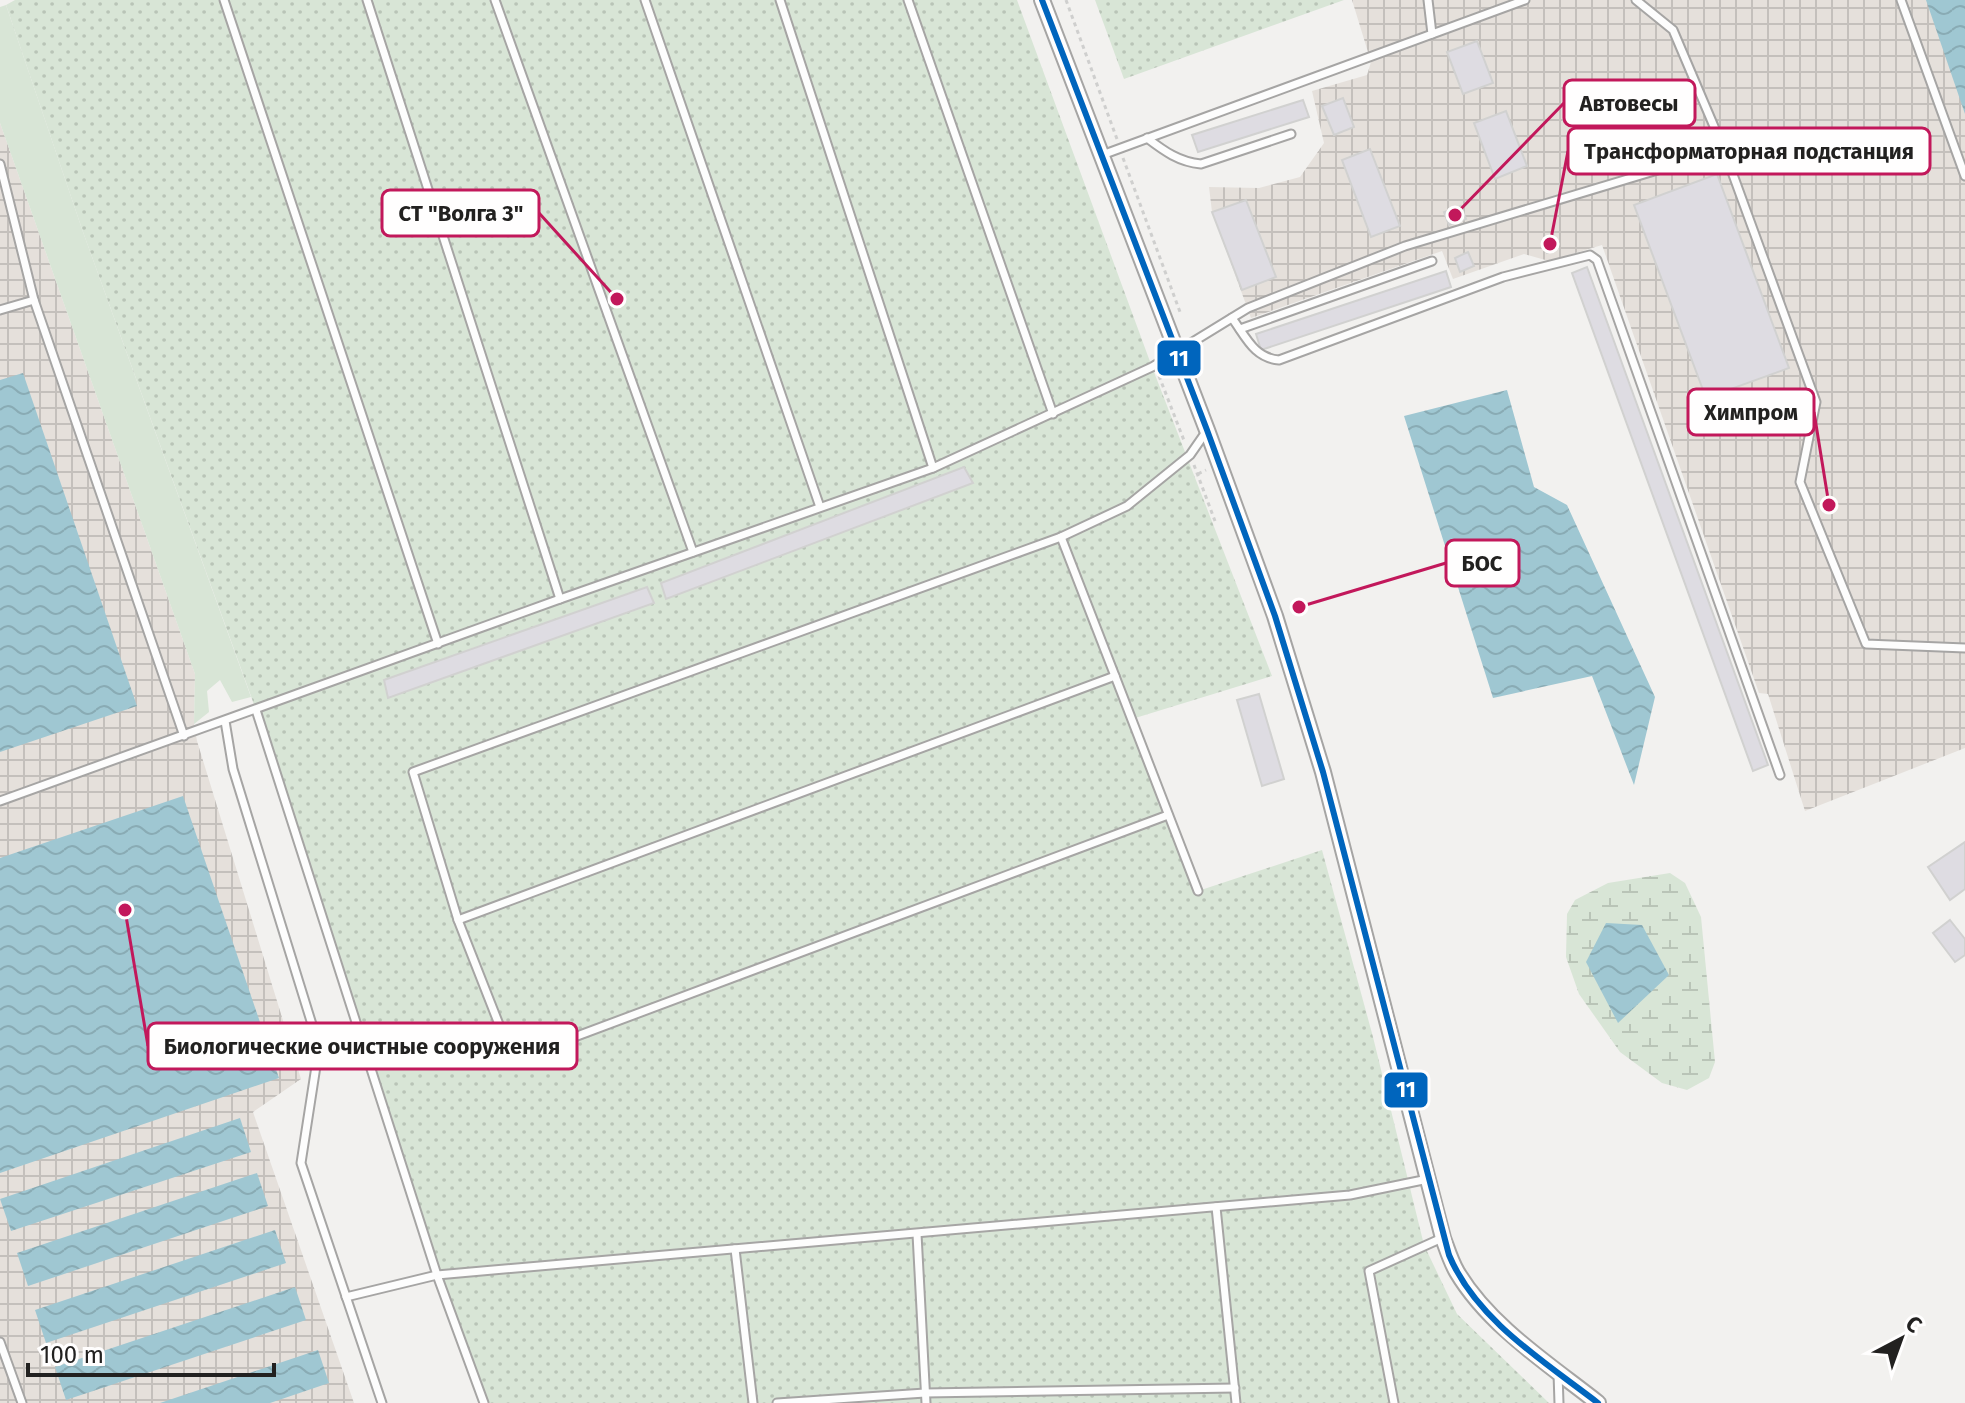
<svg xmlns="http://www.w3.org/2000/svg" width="1965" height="1403" font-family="'Fira Sans',sans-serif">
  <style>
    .industrial { fill: url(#industrial-grid) }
    .grass { fill: #d8e5d6 }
    .wetland { fill: url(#wetland-marsh) }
    .garden { fill: url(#garden-dots) }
    .water { fill: url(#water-waves) }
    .building { fill: #dedce2; stroke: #d1d1d0; stroke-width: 2 }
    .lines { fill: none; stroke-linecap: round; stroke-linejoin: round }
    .service-casing { stroke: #a6a5a4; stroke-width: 11 }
    .minor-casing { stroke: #a6a5a4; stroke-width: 18 }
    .path { stroke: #cfcfce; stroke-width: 3; stroke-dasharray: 4 4; stroke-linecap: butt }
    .service { stroke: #fdfdfd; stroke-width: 7 }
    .minor { stroke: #fdfdfd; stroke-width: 14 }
    .bus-1-casing { stroke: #fffefe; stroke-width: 12 }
    .bus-1 { stroke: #0065bd; stroke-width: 6 }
    .leader { fill: none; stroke: #c2185b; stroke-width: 3 }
    .callout-dot { fill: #c2185b; stroke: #fffefe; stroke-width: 3 }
    .callout { fill: #fffefe; stroke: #c2185b; stroke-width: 3 }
    .callout-label { font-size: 22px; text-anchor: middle; font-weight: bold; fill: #222120 }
    .line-badge { stroke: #fffefe; stroke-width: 3 }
    .badge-label { font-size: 22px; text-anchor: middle; font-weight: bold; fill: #fff }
  </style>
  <defs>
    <pattern id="industrial-grid" width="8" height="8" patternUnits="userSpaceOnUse" patternTransform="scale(2)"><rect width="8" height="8" fill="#e5e0db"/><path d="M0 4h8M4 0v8" fill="none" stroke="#c4c0bc"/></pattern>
    <pattern id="wetland-marsh" width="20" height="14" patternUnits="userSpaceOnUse" patternTransform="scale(2)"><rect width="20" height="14" fill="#d8e5d6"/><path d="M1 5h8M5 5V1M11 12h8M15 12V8" fill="none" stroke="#b9c4b7"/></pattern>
    <pattern id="garden-dots" width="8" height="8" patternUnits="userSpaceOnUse" patternTransform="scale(2)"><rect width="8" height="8" fill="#d8e5d6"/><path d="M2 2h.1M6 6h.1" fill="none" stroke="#b9c4b7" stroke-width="1.8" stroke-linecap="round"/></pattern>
    <pattern id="water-waves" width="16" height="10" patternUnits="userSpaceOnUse" patternTransform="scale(2)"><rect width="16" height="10" fill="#9fc7d2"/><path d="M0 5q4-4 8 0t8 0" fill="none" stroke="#89abb4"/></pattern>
  </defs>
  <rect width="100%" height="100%" fill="#f2f1ef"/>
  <g class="industrial">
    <path d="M1352,0H1931L1965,96V748L1805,811L1768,694L1759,693L1602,245L1549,261L1524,254L1453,279L1442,251L1251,318L1212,212L1209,187L1259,188L1300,177L1324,143L1312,91L1367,75L1371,62Z"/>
    <path d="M0,123L195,674L194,724L197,741L301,1079L253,1112L354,1403H0Z"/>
  </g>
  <path class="grass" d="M6,5L83,232L251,697L232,702L220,680L207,691L209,712L194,724L195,674L0,123V7Z"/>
  <path class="wetland" d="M1670,873L1685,883L1701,917L1715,1062L1709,1078L1687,1090L1662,1083L1620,1052L1579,994L1566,957L1567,914L1575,900L1608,883Z"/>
  <g class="garden">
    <path d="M15,0H1017L1152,367L1272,676L1132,719L1198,891L1322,850L1373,1037L1424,1245L1457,1314L1549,1403H484L437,1275L256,710L83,232L6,5Z"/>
    <path d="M1095,0H1344L1124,79Z"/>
  </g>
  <g class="water">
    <path d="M1926,0H1965V114Z"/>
    <path d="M23,373L137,706L0,752V380Z"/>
    <path d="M1507,390L1534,487L1567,505L1655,697L1634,785L1592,676L1493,698L1404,416Z"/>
    <path d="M183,796L279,1078L0,1173V858Z"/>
    <path d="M1606,923L1642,925L1669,975L1618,1023L1586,962Z"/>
    <path d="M240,1118L251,1152L11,1231L0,1199Z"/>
    <path d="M257,1173L268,1206L28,1286L17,1253Z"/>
    <path d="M275,1230L286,1263L46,1343L35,1310Z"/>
    <path d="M295,1287L306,1320L66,1400L55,1367Z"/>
    <path d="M318,1350L329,1383L270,1403H160Z"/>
  </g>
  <g class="building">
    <path d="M1477,41L1493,83L1463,94L1447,52Z"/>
    <path d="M1343,98L1354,127L1334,135L1322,106Z"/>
    <path d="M1303,100L1309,117L1198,152L1192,135Z"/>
    <path d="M1506,111L1527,166L1495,179L1474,123Z"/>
    <path d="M1370,149L1400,226L1371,237L1342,160Z"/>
    <path d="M1717,174L1789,368L1706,398L1634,205Z"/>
    <path d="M1246,200L1276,277L1242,290L1212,212Z"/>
    <path d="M1461,206L1466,219L1449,225L1444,212Z"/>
    <path d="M1553,235L1558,248L1547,253L1542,240Z"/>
    <path d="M1468,252L1474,266L1460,272L1455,258Z"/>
    <path d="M1587,267L1768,765L1753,771L1572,273Z"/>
    <path d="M1446,271L1451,287L1261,350L1256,334Z"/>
    <path d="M964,467L973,483L666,599L661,583Z"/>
    <path d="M647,587L654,603L388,698L384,680Z"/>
    <path d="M1259,694L1284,779L1262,786L1237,700Z"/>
    <path d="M1965,842V889L1950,900L1928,867Z"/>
    <path d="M1950,920L1965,939V955L1955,962L1933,933Z"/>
  </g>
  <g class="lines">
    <defs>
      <g id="service">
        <path d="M224,0L438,644"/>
        <path d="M367,0L560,599"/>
        <path d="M495,0L693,552"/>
        <path d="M645,0L820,507"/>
        <path d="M780,0L933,468"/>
        <path d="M908,0L1053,414"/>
        <path d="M1428,0L1432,34"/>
        <path d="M1636,0L1673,30L1724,150"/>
        <path d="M1901,0L1965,176"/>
        <path d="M1147,138C1164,151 1179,162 1201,164L1291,134"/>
        <path d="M1102,155L1525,0"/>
        <path d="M0,164L34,300L184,736"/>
        <path d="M0,310L34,300"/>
        <path d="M1232,318C1246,337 1254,358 1279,360L1503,277L1590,255L1597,260L1780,775"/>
        <path d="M1240,329L1432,261"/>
        <path d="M1061,537L1115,676"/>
        <path d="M256,710L437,1275L484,1403"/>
        <path d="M225,721L233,769L319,1047L301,1163L382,1403"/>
        <path d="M0,801L560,599L933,468L1152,367L1248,308L1405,246L1724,150L1816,402L1800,482L1866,644L1965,648"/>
        <path d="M1198,891L1115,676L458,920L413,772L1061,537L1127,506L1190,455L1206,432"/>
        <path d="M458,920L513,1060L1168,815"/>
        <path d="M1216,1207L1236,1403"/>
        <path d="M917,1234L926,1403"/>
        <path d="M735,1249L753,1403"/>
        <path d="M346,1297L437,1275L1350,1195L1428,1179"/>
        <path d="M0,1342L22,1403"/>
        <path d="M1558,1373L1559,1403"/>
        <path d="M777,1403L925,1393L1235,1388"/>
        <path d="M1394,1403L1369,1271L1442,1238"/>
      </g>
      <path id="minor" d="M1042,0L1207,430L1275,616L1323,772L1443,1238C1447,1249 1451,1262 1457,1272C1489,1326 1550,1365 1598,1403"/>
    </defs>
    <use href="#service" class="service-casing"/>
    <use href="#minor" class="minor-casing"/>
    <g class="path">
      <path d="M1066,0L1117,139"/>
      <path d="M1123,158L1180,312"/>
      <path d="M1159,376L1185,443"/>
      <path d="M1194,465L1215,521"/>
      <path d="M1198,474L1206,470"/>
    </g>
    <use href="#service" class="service"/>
    <use href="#minor" class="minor"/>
    <defs>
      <path id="bus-1" d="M1042,0L1207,430L1275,616L1323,772L1449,1255C1476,1320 1545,1362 1598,1403"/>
    </defs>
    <use href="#bus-1" class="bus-1-casing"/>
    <use href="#bus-1" class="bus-1"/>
  </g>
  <path class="leader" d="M1455 215L1564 103M1550 244L1568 151M617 299L539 213M1829 505L1814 412M1299 607L1446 563M125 910L148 1046"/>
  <g class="callout-dot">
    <circle cx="1455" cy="215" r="8"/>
    <circle cx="1550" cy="244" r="8"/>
    <circle cx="617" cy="299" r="8"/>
    <circle cx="1829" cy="505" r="8"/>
    <circle cx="1299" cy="607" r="8"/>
    <circle cx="125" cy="910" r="8"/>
  </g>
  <g class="callout">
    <rect x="1564" y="80" width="131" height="46" rx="8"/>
    <rect x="1568" y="128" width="362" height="46" rx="8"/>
    <rect x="382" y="190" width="157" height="46" rx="8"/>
    <rect x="1688" y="389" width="126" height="46" rx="8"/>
    <rect x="1446" y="540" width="73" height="46" rx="8"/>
    <rect x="148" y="1023" width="429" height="46" rx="8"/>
  </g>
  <g class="callout-label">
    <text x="1629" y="111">Автовесы</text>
    <text x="1749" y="159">Трансформаторная подстанция</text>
    <text x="461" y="221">СТ "Волга 3"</text>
    <text x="1751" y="420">Химпром</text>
    <text x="1482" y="571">БОС</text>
    <text x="362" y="1054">Биологические очистные сооружения</text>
  </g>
  <g class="line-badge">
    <rect x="1156" y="339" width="46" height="38" rx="8" fill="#0065bd"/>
    <rect x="1383" y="1071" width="46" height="38" rx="8" fill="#0065bd"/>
  </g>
  <g class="badge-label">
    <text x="1179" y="366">11</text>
    <text x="1406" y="1097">11</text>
  </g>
  <g transform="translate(1901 1339) rotate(41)" stroke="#fffefe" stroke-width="6" paint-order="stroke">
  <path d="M0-6L14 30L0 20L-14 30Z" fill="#222120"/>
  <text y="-12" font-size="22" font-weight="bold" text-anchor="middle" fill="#222120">С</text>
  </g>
  <path d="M28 1363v12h246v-12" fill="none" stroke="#222120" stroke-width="4"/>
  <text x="40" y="1363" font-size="24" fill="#222120" stroke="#fffefe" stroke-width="6" paint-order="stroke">100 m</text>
</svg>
